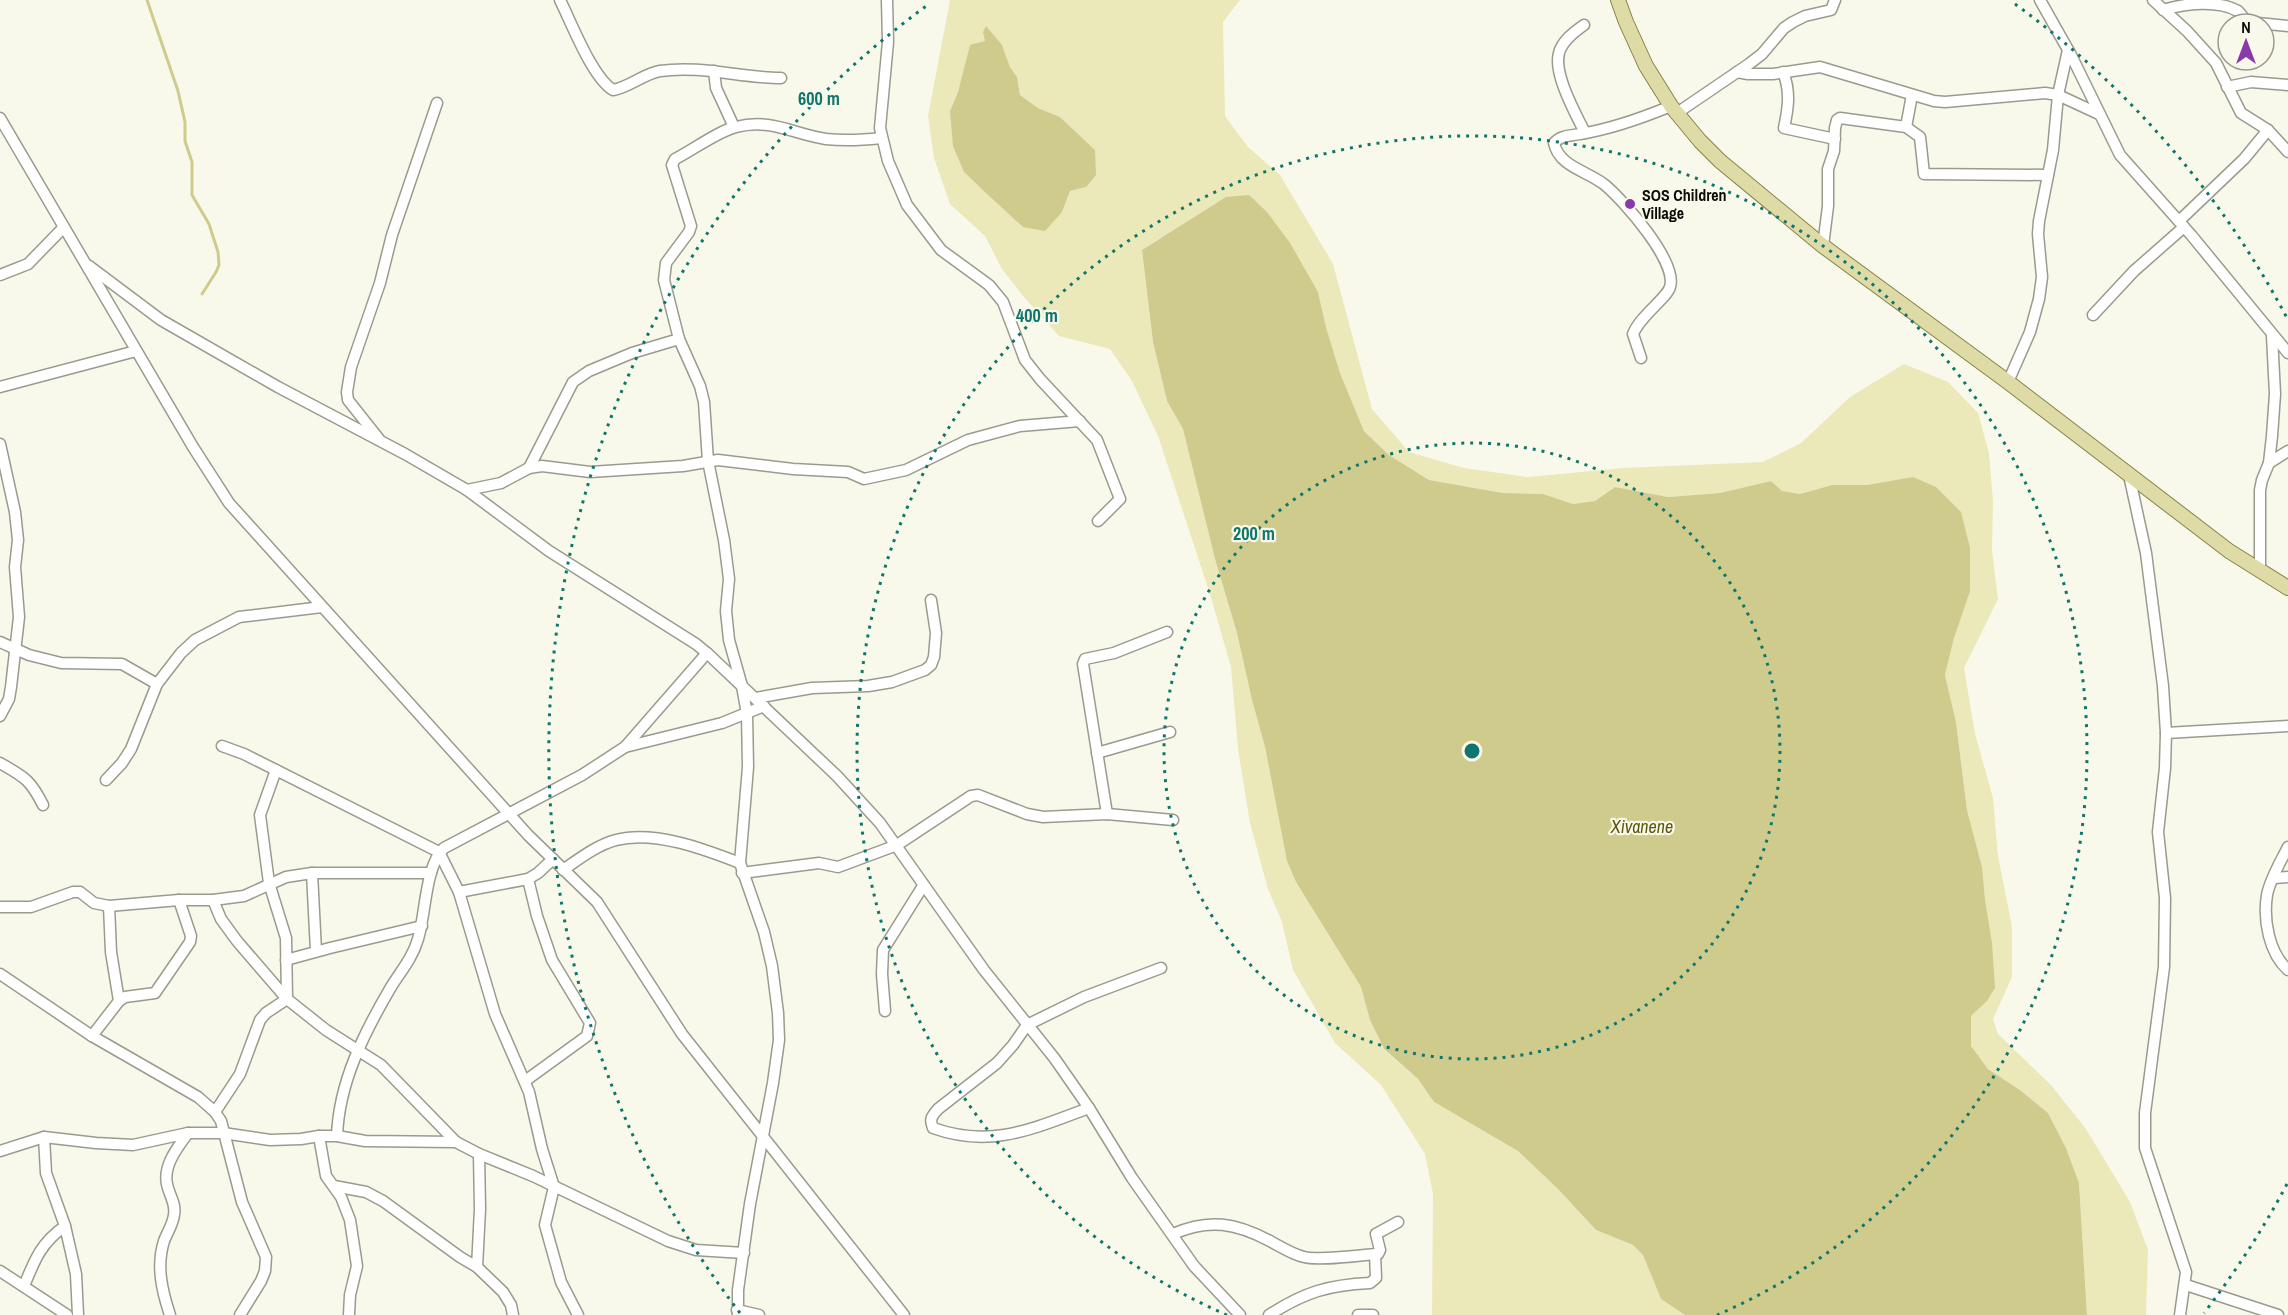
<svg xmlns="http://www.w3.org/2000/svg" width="2288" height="1315" font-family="'Archivo Narrow',sans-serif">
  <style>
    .green { fill: #ebe9b9; fill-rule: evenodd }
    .water { fill: #cecb8c }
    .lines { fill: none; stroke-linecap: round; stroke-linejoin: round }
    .stream { stroke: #cecb8c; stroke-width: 3 }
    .minor-casing { stroke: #9a9a8e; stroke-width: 13 }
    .major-casing { stroke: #86834a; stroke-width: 16 }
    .minor { stroke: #fff; stroke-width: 10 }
    .major { stroke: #dedba7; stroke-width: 14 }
    .ring { fill: none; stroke: #0f766e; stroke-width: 3; stroke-dasharray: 3 6 }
    .poi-dot { fill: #8a39a8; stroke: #f9f9eb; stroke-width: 2 }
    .labels { text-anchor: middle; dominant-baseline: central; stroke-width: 4.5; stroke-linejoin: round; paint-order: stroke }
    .poi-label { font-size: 16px; font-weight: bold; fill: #0c0c08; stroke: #f9f9eb; text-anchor: start }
    .water-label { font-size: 18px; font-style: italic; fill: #5c570c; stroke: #f9f9eb }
    .centre { fill: #0f766e; stroke: #f9f9eb; stroke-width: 3 }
    .ring-label { font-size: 18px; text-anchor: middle; font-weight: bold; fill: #0f766e; stroke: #f9f9eb; stroke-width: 4.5; stroke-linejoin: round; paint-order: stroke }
  </style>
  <rect width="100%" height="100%" fill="#f9f9eb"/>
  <path class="green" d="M950,0H1240L1223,22L1225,116L1248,147L1280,175L1333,264L1372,409L1409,452L1464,468L1528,477L1623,468L1763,462L1801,443L1850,397L1904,364L1948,382L1978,413L1989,453L1993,501L1992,551L1998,599L1964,668L1975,734L1993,798L1998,856L2012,927V977L1993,1019L1998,1034L2051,1085L2086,1129L2130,1202L2148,1250L2146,1315H2087L2079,1183L2066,1148L2048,1113L2020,1090L1988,1069L1971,1046V1016L1987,1001L1982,867L1967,810L1956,722L1945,675L1954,638L1913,477L1867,485H1832L1800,494L1781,491L1771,481L1720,493L1668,497L1615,487L1595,501L1573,504L1543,494L1503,493L1429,480L1389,455L1364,431L1340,373L1326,327L1318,292L1310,281L1161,238L1142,250L1153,342L1167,401L1183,429L1215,559L1237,633L1252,700L1265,747L1287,861L1296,882L1361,987L1370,1020L1384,1050L1418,1079L1434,1102L1518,1151L1558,1189L1596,1230L1633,1245L1643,1255L1661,1299L1685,1315H1432L1433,1194L1425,1154L1381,1085L1335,1043L1293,970L1282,922L1268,889L1250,823L1238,749L1231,667L1210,594L1158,436L1132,381L1110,349L1059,336L1023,296L1002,269L985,236L950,204L934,158L928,116ZM986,27L1002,45L1010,67L1017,77L1020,95L1038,108L1060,117L1095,150L1086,187L1070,191L1062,212L1023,227L964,172L950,111L958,92L970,46L985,41Z"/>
  <g class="water">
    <path d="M986,26L1002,45L1010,67L1017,77L1020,95L1038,108L1060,117L1095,150L1096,175L1086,187L1070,191L1062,212L1045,231L1023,227L986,193L964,172L953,146L950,111L958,92L970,45L985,41L983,32Z"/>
    <path d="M1249,195L1267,212L1290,243L1318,292L1326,327L1340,373L1364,431L1389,455L1429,480L1503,493L1543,494L1573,504L1595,501L1615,487L1668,497L1720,493L1771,481L1782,491L1800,494L1832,485H1867L1913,477L1936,487L1961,512L1970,548V591L1954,638L1945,675L1956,722L1967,810L1982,867L1985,900L1992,943L1995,988L1987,1001L1971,1016V1046L1988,1069L2020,1090L2048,1113L2066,1148L2079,1183L2087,1315H1685L1661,1299L1643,1255L1633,1245L1596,1230L1558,1189L1518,1151L1434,1102L1418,1079L1384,1049L1370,1020L1361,987L1296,882L1287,861L1265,747L1252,700L1237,633L1215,559L1183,429L1167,401L1153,342L1142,250L1226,197Z"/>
  </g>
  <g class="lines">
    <path class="stream" d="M147,0L178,91L185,122V141L192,162V195L209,224L218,252L219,265L216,272L202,294"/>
    <defs>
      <g id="minor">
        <path d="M560,0C572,24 592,77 613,90C630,87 643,74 660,71C701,65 741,78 781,78"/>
        <path d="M887,0L888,42L880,128L888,161L907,205L941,250L989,285L1003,302L1025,360L1040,379L1097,440L1120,499L1098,521"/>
        <path d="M2040,0L2071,55L2120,155L2192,236L2288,353"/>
        <path d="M2153,0L2187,31L2216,63L2241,113L2268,130L2288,152"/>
        <path d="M2163,10C2186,3 2218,0 2238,11C2242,15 2244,19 2248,22L2288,26"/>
        <path d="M1584,25C1574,32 1562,41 1559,53C1553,74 1576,114 1585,133"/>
        <path d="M714,71L716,88L734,127"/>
        <path d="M1737,72L1748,74H1773L1820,67L1934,101L1945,102L2045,93L2058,95L2099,114"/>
        <path d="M1783,72C1791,92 1788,109 1784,128L1835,139"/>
        <path d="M2227,87L2251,82L2288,85"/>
        <path d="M1677,113L1749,64L1762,54L1784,28L1793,22L1805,16L1831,10L1835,0"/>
        <path d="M0,118L193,447L229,503L528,835L597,902L682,1034L904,1315"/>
        <path d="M1906,127L1912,95"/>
        <path d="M2179,221L2244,159L2268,130"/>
        <path d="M1823,246L1828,206V169L1834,151L1835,128L1837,120L1840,118L1906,127L1920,137L1924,174L2048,175"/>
        <path d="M89,266L161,320L278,387L405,454L467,490L549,551L696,644L707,653L837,776L880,823L984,970L1055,1059L1089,1108L1132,1178L1194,1266L1240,1315"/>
        <path d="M0,275L28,264L63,228"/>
        <path d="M2093,315L2134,271L2184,227"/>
        <path d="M1641,358L1633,334C1640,316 1667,298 1670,287C1678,262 1624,201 1605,185C1588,171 1559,167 1554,143C1561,135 1570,136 1580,134C1611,129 1642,118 1671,106"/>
        <path d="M2008,382L2030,332L2039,299L2042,277L2038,234L2039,221L2053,150L2058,95L2068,50"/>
        <path d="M0,387L136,351"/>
        <path d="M379,439L348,400L347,392L351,367L380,283L392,235L437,103"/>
        <path d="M0,444L15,512L18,540L15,567L19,617L11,687L9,699L0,716"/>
        <path d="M2269,463L2288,451"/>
        <path d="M529,468L573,382L589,371L632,353L679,339"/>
        <path d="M2129,475L2146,553L2163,686L2166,733L2165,768L2158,832L2165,898L2164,967L2145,1113V1148L2186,1272L2180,1315"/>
        <path d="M467,490L501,483L529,468L542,466L590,472L683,466L718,460L793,469L848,472L864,479L906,470L968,440L1020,426L1080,421"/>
        <path d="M2260,572V490L2262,480L2269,463L2272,436L2275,394L2272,336"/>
        <path d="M0,642L29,655L61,663L122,664L157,684"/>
        <path d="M756,698L812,688L868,686L892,682L925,670L931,665L934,657L936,633L931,600"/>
        <path d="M2166,733L2288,726"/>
        <path d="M222,746L244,754L439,852L459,892L495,1014L529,1092L542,1149L554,1187L545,1225L561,1282L578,1315"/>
        <path d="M625,747L707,653"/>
        <path d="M1097,753L1170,732"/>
        <path d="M0,763C24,777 30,779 43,805"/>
        <path d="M276,770L260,815L269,883L286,938L287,999"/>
        <path d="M106,780L122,763L131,749L157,684L181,653L195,640L239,617L322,607"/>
        <path d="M1107,814L1083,664L1085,659L1114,653L1167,632"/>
        <path d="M2288,847C2281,861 2270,879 2267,895C2263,920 2269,953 2288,970"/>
        <path d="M563,870C579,859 597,845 616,840C654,830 704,849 740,863"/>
        <path d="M312,873L316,951"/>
        <path d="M742,873L819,863L838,867L897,845L971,796L978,795L1027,814L1043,817L1107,814L1173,820"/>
        <path d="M2274,878L2288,877"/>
        <path d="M459,892L528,879L538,873L553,859"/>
        <path d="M179,900L191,936L190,942L155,993L125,997L119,1001L92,1036L198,1097L215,1112L221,1121L242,1202L266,1257L265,1271L261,1281L240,1315"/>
        <path d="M213,900L221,919L237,941L287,999L326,1030L381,1065L456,1142"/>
        <path d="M109,906L111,952L119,1001"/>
        <path d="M0,907H31L73,892H80L94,903L109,906L179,900H213L244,896L286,877L312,873H431"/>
        <path d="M286,960L330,948L422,926"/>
        <path d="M0,974L92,1036"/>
        <path d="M885,1011L882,974L883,950L923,886"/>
        <path d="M525,1081L587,1036L590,1023L552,960L537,916L528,879"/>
        <path d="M1089,1108C1034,1128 992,1149 933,1128C929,1119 932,1116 938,1109L997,1063L1013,1045L1027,1025L1084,997L1161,968"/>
        <path d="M215,1112L240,1074L260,1020L266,1013L287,999"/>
        <path d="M319,1136L326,1176L341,1197L350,1220L357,1266L350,1295L349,1315"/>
        <path d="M337,1136C339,1082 364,1033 391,987C401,971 413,957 418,939C426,913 425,866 444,848L582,775L625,747L722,723L764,706"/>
        <path d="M44,1137L46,1173L65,1226L76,1274L78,1315"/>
        <path d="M0,1151L44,1137L96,1143L133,1145L188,1133H223L270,1140L301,1139L319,1136H337L365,1141L456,1142L479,1154L533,1176L668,1241L696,1250L744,1253"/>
        <path d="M334,1186L366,1192L383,1201L460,1257L477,1267L503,1292L511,1305L513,1315"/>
        <path d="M1173,1234C1209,1218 1236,1223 1270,1241C1281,1247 1292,1254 1304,1257C1321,1261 1359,1255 1378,1254L1380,1250L1376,1234L1398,1222"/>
        <path d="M477,1267L480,1209L479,1154"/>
        <path d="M0,1271L67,1315"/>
        <path d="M2186,1285L2278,1315"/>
        <path d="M24,1286C35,1259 41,1243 65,1226"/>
        <path d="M737,1310L759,1315"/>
        <path d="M170,1315C162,1291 156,1266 164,1241C167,1233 173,1224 174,1215C176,1205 171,1198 168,1188C161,1168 177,1148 188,1133"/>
        <path d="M738,1315V1290L750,1204L773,1083L779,1040L778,1013L772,966L764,932L740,863L748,767L747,714L742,686L729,640L726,611L729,579L724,540L708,461L704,402L700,386L679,339L664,280L666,263L689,232L691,226L672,165L675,159C691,151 720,130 736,127C771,118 793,134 826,139C844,141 863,140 881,138"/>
        <path d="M1269,1315C1305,1292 1328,1285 1370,1283L1376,1278L1375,1254"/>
        <path d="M1358,1315H1373"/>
      </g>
      <path id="major" d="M1618,0L1626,22L1646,66L1671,106L1700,141L1720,161L1823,246L2008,382L2229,551L2288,588"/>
    </defs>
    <use href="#minor" class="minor-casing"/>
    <use href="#major" class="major-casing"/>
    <use href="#minor" class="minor"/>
    <use href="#major" class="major"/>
  </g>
  <g class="ring">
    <circle cx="1472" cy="751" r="308"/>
    <path d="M1227 1315A615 615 0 1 1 1717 1315"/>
    <path d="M2287 1184A923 923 0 0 1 2204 1313M740 1313A923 923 0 0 1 929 4M2015 4A923 923 0 0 1 2287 318"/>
  </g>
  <circle class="poi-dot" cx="1630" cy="204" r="6"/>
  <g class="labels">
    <g class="poi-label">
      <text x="1642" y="195">SOS Children<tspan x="1642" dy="18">Village</tspan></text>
    </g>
    <g class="water-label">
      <text x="1642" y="826">Xivanene</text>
    </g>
  </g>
  <circle cx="1472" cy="751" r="9" class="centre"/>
  <g class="ring-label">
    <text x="819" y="105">600 m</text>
    <text x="1037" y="322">400 m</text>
    <text x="1254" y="540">200 m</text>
  </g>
  <g transform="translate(2246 42)"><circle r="28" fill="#f9f9eb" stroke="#9a9a90" stroke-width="1.5"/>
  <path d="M0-4.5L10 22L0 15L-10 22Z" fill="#8a39a8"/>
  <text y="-9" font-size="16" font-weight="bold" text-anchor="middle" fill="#0c0c08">N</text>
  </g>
</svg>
